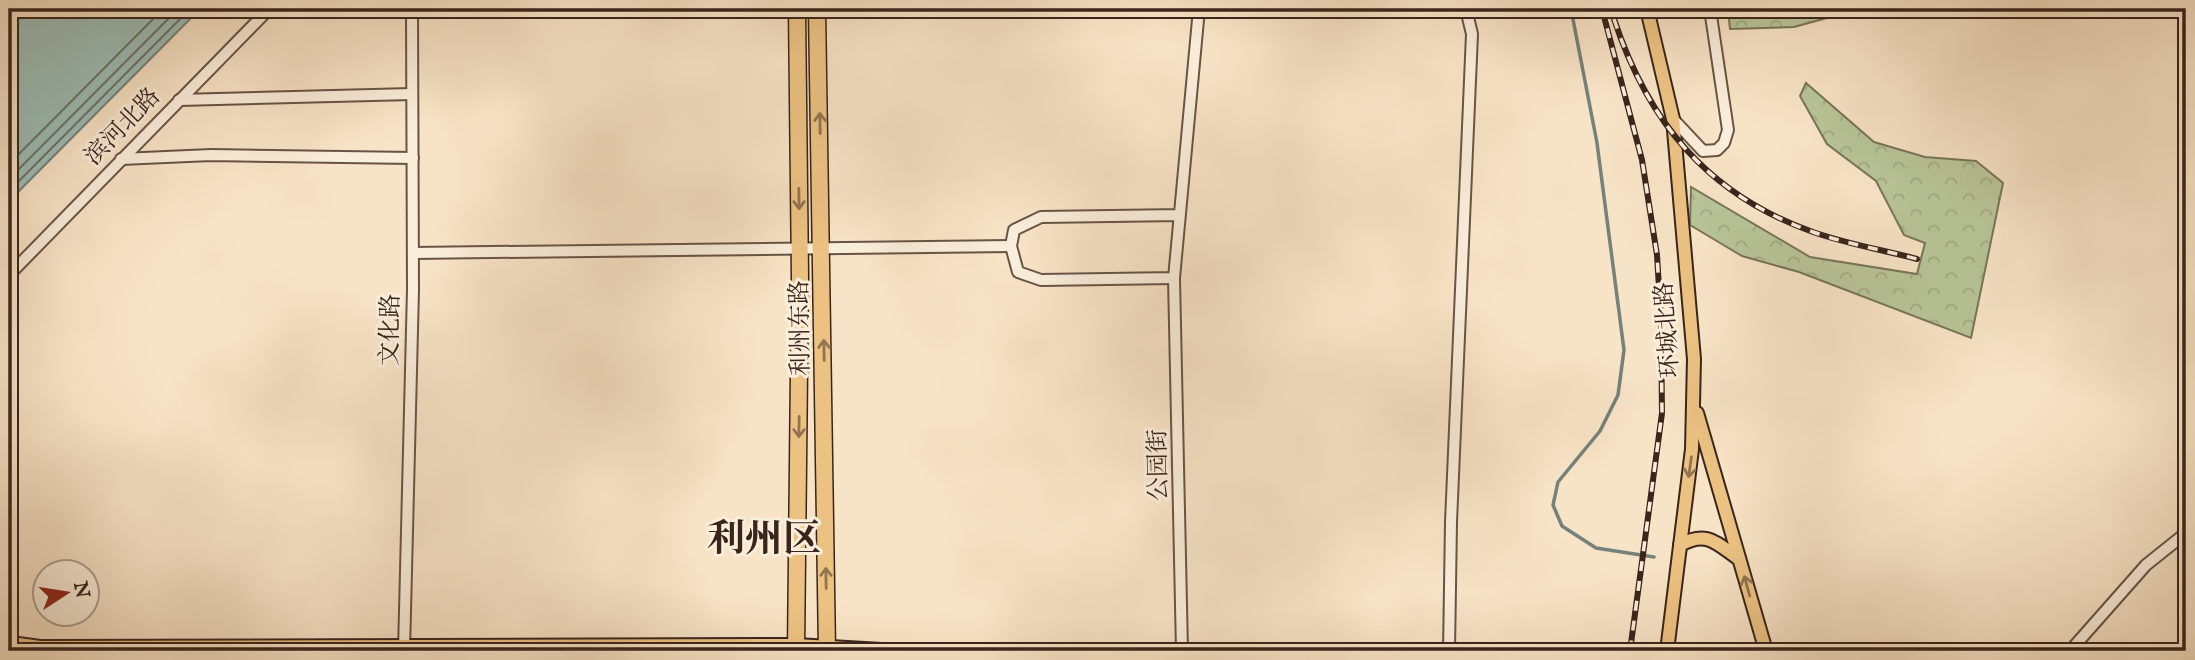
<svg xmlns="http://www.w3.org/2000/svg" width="2195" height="660" font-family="'IM FELL English','Noto Serif SC',serif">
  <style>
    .forest { fill: url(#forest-crowns); stroke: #78755a; stroke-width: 2 }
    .water { fill: #9dbeb8; stroke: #75817a; stroke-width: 2 }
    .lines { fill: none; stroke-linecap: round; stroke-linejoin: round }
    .shore { stroke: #6b726a; stroke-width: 2 }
    .stream { stroke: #75817a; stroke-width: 3.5 }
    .minor-casing { stroke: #685446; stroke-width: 14 }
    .major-casing { stroke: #39251c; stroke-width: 16 }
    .highway-casing { stroke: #39251c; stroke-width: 19 }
    .minor { stroke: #faedda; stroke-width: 10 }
    .major { stroke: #ecc283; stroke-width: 12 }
    .highway { stroke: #ecc283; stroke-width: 16 }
    .rail-casing { stroke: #39251c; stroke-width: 6 }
    .rail { stroke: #faedda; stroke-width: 3.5; stroke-dasharray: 10; stroke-linecap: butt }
    .oneway { stroke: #927450 }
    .labels { text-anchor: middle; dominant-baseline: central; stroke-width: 6; stroke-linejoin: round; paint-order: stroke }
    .street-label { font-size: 24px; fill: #39251c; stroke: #faedda }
    .town-label { font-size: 38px; font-weight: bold; fill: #39251c; stroke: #faedda }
  </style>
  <defs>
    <pattern id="forest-crowns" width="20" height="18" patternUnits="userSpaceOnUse" patternTransform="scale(1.75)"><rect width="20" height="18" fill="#b8c598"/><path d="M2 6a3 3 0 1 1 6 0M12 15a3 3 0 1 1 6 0" fill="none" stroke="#9fa982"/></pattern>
  </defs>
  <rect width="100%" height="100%" fill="#f7e3c6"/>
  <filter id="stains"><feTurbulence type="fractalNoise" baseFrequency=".00286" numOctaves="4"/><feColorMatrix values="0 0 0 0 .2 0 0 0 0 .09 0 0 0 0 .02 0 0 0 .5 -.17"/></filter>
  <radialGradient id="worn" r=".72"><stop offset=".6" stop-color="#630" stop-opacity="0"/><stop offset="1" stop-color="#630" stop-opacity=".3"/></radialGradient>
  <g class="forest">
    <path d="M1728,9H1860L1794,27L1730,29Z"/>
    <path d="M1806,83L1874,142L1925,157L1976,161L2003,183L1971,338L1799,272L1742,256L1690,225L1691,187L1810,257L1917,274L1925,243L1904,235L1876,181L1827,144L1800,96Z"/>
  </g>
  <path class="water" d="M9,9H200L9,201Z"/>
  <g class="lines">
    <g class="shore">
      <path d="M9,164L163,9"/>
      <path d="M9,179L178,9"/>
      <path d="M9,191L190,9"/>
    </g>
    <path class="stream" d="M1571,9L1597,143L1624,350L1618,395L1600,431L1558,482L1553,505L1562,526L1596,548L1654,557"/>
    <defs>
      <g id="minor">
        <path d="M179,100L412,94"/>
        <path d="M1673,119L1703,151L1717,150L1724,143L1728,130L1710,9"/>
        <path d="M121,159L211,155L413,158"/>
        <path d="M1180,215L1041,217L1014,230L1011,246L1018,272L1041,280L1174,278L1199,9"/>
        <path d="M413,253L1011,246"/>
        <path d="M9,275L269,9"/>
        <path d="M1174,278L1182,651"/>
        <path d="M404,651L413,290L412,9"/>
        <path d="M1449,651L1451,522L1472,34L1466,9"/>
        <path d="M2070,651L2146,565L2186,533"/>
      </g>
      <g id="major">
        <path d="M1647,9L1673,119L1694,359L1692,449L1667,651"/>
        <path d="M1697,413L1766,651"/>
        <path d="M1680,545C1707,530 1716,543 1739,559"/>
        <path d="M11,643L40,647L796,645L899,651"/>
      </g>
      <g id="highway">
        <path d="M817,9L827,651"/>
        <path d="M796,651L800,277L797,9"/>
      </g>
    </defs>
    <use href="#minor" class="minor-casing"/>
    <use href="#major" class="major-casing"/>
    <use href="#highway" class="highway-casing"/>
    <use href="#minor" class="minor"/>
    <use href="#major" class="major"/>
    <use href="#highway" class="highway"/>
    <defs>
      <g id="rail">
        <path d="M1602,9L1642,160L1657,255L1661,321L1662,413L1630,651"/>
        <path d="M1614,19C1648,122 1708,195 1813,232C1847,244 1883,250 1917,259"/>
      </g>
    </defs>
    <use href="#rail" class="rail-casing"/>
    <use href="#rail" class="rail"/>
  </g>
  <defs><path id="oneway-shaft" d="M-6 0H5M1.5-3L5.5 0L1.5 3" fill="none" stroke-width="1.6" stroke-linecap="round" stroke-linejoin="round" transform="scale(1.75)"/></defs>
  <g class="oneway">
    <use href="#oneway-shaft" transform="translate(820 123) rotate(-91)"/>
    <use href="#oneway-shaft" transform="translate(799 199) rotate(89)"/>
    <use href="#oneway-shaft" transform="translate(824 350) rotate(-91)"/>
    <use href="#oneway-shaft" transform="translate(799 427) rotate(91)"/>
    <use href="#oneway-shaft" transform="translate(1690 467) rotate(98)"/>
    <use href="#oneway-shaft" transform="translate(826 578) rotate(-91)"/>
    <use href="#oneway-shaft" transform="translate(1747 586) rotate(-105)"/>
  </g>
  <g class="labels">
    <g class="street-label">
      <text transform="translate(123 127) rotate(-46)">滨河北路</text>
      <text transform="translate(801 328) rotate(-91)">利州东路</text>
      <text transform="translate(391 330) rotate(-89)">文化路</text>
      <text transform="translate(1668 330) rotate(-94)">环城北路</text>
      <text transform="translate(1159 465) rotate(-91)">公园街</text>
    </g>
    <g class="town-label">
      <text x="764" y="541">利州区</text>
    </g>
  </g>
  <rect width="2195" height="660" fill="none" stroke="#f7e3c6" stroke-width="35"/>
  <rect x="10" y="10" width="2174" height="639" fill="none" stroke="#39251c" stroke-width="3.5"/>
  <rect x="18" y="18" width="2160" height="625" fill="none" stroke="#39251c" stroke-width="2"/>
  <g transform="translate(66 593) rotate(78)"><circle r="33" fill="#faedda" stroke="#ad9d8e" stroke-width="2"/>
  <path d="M0-5L12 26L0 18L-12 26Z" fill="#8f2418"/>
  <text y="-10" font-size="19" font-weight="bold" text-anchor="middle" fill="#39251c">N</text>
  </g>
  <rect width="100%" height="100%" filter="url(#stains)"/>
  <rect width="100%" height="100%" fill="url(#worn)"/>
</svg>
